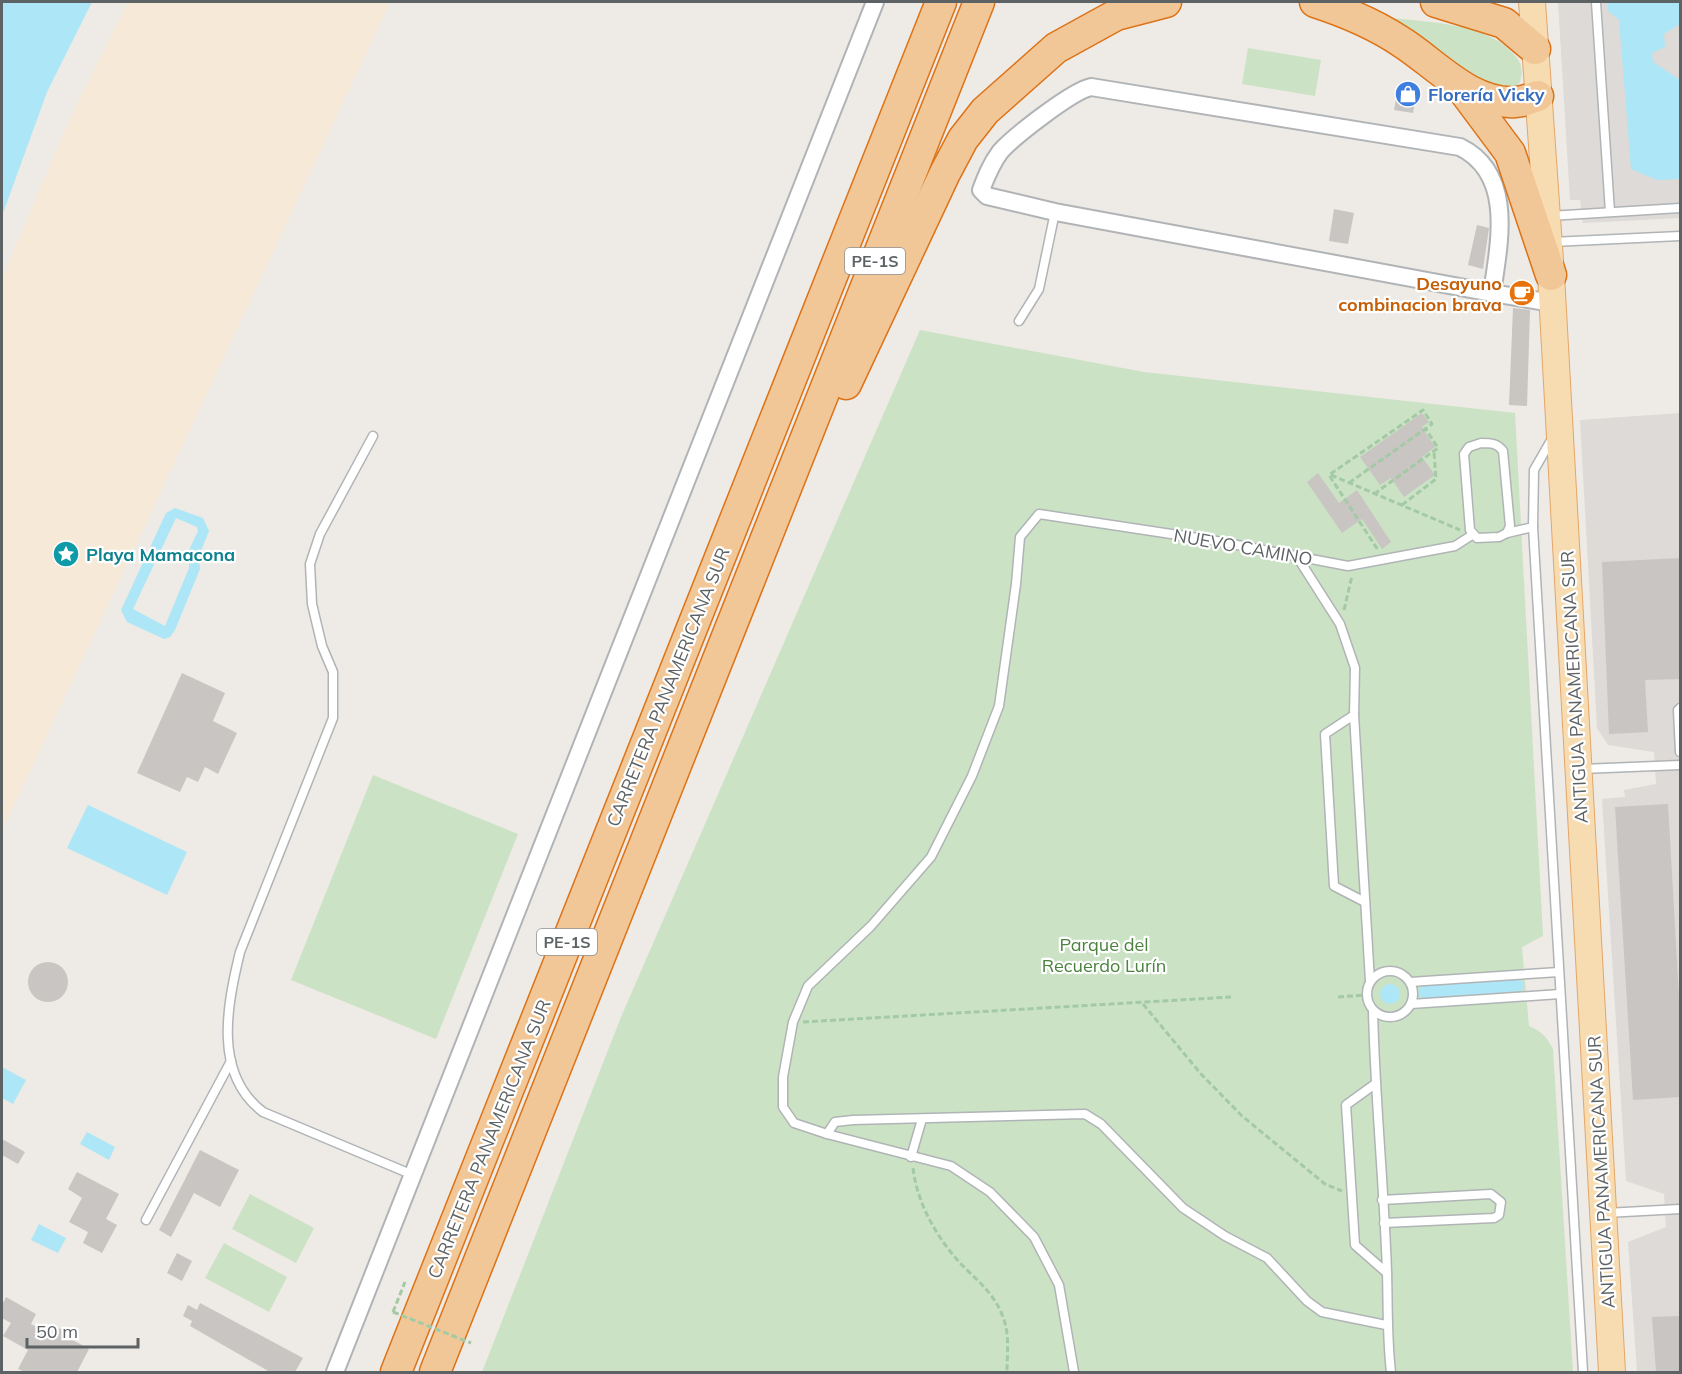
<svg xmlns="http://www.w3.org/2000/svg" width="1682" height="1374" font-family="Mulish,sans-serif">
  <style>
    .industrial { fill: #dddad7 }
    .green { fill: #cbe3c4 }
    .sand { fill: #f7e9d7 }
    .water { fill: #ade7f7; fill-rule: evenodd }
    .building { fill: #c9c5c2 }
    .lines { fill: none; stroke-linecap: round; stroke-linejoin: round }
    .service-casing { stroke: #b0b4b6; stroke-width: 11 }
    .minor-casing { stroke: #b0b4b6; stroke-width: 20 }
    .primary-casing { stroke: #e3a669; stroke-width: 28 }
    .motorway-casing { stroke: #dc7317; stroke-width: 33 }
    .path { stroke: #a3caa5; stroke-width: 3; stroke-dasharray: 6 3; stroke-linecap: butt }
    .service { stroke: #fff; stroke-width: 8 }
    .minor { stroke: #fff; stroke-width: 16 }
    .primary { stroke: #f7dcb1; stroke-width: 26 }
    .motorway { stroke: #f2c798; stroke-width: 30 }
    .path-bridge { stroke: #a3caa5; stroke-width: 3; stroke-dasharray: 6 3; stroke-linecap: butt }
    .labels { text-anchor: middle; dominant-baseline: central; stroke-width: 4.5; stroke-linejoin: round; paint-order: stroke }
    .shield { fill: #fff; stroke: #8e9192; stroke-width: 1.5 }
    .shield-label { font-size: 16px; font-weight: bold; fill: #5d6264 }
    .shop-label { font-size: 18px; font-weight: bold; fill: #366cbe; stroke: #fff; text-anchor: start }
    .food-label { font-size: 18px; font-weight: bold; fill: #c56008; stroke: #fff; text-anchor: end }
    .street-label { font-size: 18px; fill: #5d6264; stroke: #fff }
    .culture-label { font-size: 18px; font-weight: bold; fill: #0d838f; stroke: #fff; text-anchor: start }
    .park-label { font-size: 18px; fill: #4a823e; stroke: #fff }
  </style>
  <rect width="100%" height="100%" fill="#eeeae5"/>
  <g class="industrial">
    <path d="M1558,2H1680V218L1583,223L1580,200H1570Z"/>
    <path d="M1680,413V1372H1637L1628,1242L1666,1227L1664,1194L1626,1181L1602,799L1625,797L1624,790L1656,784L1654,752L1608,745L1597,728L1580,420Z"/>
  </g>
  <g class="green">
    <path d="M1384,17C1427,23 1489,21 1517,58C1524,68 1523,79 1516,88H1492Z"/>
    <path d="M1248,48L1321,60L1315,96L1242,84Z"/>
    <path d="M920,330L1144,372L1515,413L1543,936L1522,947L1529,1026C1541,1031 1547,1037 1553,1049L1573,1372H482L621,1017Z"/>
    <path d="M373,775L518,834L436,1039L291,980Z"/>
    <path d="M250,1194L314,1228L296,1263L232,1229Z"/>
    <path d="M224,1243L287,1277L269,1312L205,1278Z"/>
  </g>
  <path class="sand" d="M128,2H390L2,831V278L71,116Z"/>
  <g class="water">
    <path d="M2,2H92L47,92L2,216Z"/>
    <path d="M1608,2H1680V24L1664,34L1665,47L1652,53L1653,62L1680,80V179L1657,180L1631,169L1619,20L1608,11Z"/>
    <path d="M175,508L203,518L209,531L199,556L200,569L175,630L170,637L164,639L127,622L121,610L166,513ZM176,518L197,527L198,531L189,550V568L165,626L133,609Z"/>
    <path d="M88,805L187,852L167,895L67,848Z"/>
    <path d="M1520,980L1524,983L1522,991L1424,999L1418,995L1419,988L1423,985Z"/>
    <circle cx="1390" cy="994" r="10"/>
    <path d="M2,1067L26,1080L13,1104L2,1098Z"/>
    <path d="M87,1132L115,1147L109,1160L80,1144Z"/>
    <path d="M39,1224L66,1238L58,1253L31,1240Z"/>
  </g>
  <g class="building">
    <path d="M1399,83L1418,87L1413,113L1394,110Z"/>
    <path d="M1334,209L1354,213L1348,244L1329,241Z"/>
    <path d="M1477,225L1489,228L1483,269L1468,265Z"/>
    <path d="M1513,308L1530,310L1527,406L1509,405Z"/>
    <path d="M1422,413L1429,422L1422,427L1435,447L1422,457L1435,475L1404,497L1391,478L1380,485L1360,457Z"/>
    <path d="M1318,473L1339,503L1357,490L1391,542L1382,549L1362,519L1342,533L1307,482Z"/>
    <path d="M1680,558V679L1645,680L1648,732L1609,734L1602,562Z"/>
    <path d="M182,673L225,693L213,721L237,733L218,774L205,767L198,782L187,777L180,792L137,773Z"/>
    <path d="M1668,804L1680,1015V1097L1633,1100L1615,807Z"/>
    <circle cx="48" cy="982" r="20"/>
    <path d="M2,1139L25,1152L18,1164L2,1155Z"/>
    <path d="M200,1150L239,1170L220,1207L194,1193L171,1237L159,1230Z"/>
    <path d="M77,1172L119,1194L106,1219L117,1225L102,1253L83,1243L88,1232L69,1222L82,1198L68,1189Z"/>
    <path d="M177,1253L192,1261L182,1281L167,1273Z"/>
    <path d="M6,1297L36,1314L31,1324L55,1337L59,1328L75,1336L73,1340L89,1349L77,1372H25L18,1369L28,1350L3,1336L11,1323L2,1318V1305Z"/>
    <path d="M200,1303L303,1358L295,1372H270L190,1326L192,1321L183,1316L188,1305L197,1310Z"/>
    <path d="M1680,1316V1372H1656L1652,1317Z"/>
  </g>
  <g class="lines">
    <defs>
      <g id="service">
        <path d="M1596,2L1610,212"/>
        <path d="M1549,216L1680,208"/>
        <path d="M1552,242L1680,236"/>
        <path d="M1019,321L1039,289L1055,212"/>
        <path d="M373,436L320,534L310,564L312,604L322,646L333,672V718L240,952C227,1006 213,1074 263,1112L413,1175"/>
        <path d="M1553,437L1534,470L1533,527L1583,1372"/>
        <path d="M1481,443C1491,443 1497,443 1503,451L1510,526L1507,533L1499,537L1477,538L1470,530L1464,454L1469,447Z"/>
        <path d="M1507,533L1533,527"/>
        <path d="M1296,555L1340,624L1355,668L1354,715L1370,981"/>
        <path d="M1680,708L1678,710L1680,752"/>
        <path d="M1354,715L1325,734L1334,886L1363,901"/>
        <path d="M1582,769L1680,765"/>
        <circle cx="1390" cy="994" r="23"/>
        <path d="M1410,982L1559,972"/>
        <path d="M1411,1004L1560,994"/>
        <path d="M1373,1011C1375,1098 1384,1185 1387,1272C1388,1306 1387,1339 1391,1372"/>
        <path d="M1375,1084L1346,1105L1355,1245L1387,1273"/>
        <path d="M827,1134L835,1122L853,1120L1085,1114L1101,1124L1183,1208L1225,1236L1267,1258L1307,1301L1322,1312L1386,1325"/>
        <path d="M911,1157L922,1119"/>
        <path d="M1382,1200L1491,1194L1501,1202L1499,1215L1494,1218L1384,1223"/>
        <path d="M1606,1213L1680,1209"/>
        <path d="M146,1220L231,1061"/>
        <path d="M1074,1372L1059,1285L1034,1237L990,1192L951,1166L827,1134L794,1123L783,1107V1077L793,1022L808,986L871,926L931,857L972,776L999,706L1016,584L1020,537L1039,514L1211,540L1348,566L1455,546L1472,535"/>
      </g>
      <g id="minor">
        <path d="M1492,293C1499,244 1515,174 1460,147L1091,87C1072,91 1013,137 1000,152C991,164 986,177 981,190L987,196L1055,212L1492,293L1552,303"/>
        <path d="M335,1372L875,2"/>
      </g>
      <path id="primary" d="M1532,2L1551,275L1612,1372"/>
      <g id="motorway">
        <path d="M1315,2C1346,12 1375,24 1403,43C1437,65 1471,105 1516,102C1523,102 1531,98 1538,96"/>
        <path d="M1436,2L1504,23L1535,49"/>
        <path d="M1460,86L1510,153L1551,275"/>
        <path d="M846,384L945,173L963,139L985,111L1056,48L1116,15L1166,2"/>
        <path d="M396,1372L941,2"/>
        <path d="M435,1372L979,2"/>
      </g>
    </defs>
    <use href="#service" class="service-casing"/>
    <use href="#minor" class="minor-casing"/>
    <use href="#primary" class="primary-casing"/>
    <use href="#motorway" class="motorway-casing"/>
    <g class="path">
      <path d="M1331,475L1460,530"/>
      <path d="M1349,483L1432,424L1423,410L1329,475L1378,550"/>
      <path d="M1374,494L1438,448L1425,428"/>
      <path d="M1402,505L1436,479L1434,452"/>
      <path d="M1344,610L1352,576"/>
      <path d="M1338,997L1366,995"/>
      <path d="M1143,1004L1201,1074L1242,1116L1325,1184L1342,1191"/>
      <path d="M803,1022L1231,997"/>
      <path d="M913,1168C917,1204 938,1240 963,1266C979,1282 995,1295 1003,1317C1010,1335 1007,1354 1007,1372"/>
      <path d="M393,1312L405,1282"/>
    </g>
    <use href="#service" class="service"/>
    <use href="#minor" class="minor"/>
    <use href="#primary" class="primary"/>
    <use href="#motorway" class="motorway"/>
    <path class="path-bridge" d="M393,1312L471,1343"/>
  </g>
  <defs>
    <symbol id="shop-disc" viewBox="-11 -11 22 22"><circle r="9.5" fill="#3f7fe0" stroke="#fff"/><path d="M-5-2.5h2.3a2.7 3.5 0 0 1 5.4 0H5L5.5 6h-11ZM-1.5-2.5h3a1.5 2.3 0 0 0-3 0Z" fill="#fff"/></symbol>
    <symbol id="cafe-disc" viewBox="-11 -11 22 22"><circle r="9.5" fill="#e8710a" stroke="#fff"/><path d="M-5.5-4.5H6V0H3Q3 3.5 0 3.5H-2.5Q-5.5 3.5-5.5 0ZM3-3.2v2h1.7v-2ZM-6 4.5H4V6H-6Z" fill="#fff"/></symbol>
    <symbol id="sight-disc" viewBox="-11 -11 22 22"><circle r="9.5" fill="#0f9aa8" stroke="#fff"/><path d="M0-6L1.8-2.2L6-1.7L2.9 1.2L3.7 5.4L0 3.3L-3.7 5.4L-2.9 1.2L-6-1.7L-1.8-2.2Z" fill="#fff"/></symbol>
  </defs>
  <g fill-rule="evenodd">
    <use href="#shop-disc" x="1393" y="79" width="30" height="30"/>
    <use href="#cafe-disc" x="1507" y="278" width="30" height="30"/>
    <use href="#sight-disc" x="51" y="539" width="30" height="30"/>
  </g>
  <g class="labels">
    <g class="shield">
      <rect x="845" y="248" width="60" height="26" rx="4.5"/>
      <rect x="537" y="929" width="60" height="26" rx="4.5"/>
    </g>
    <g class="shield-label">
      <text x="875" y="261">PE-1S</text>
      <text x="567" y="942">PE-1S</text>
    </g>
    <g class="shop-label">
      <text x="1428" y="94">Florería Vicky</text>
    </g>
    <g class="food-label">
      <text x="1502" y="283">Desayuno<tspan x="1502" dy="21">combinacion brava</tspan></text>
    </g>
    <g class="street-label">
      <text transform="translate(1243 547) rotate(10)">NUEVO CAMINO</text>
      <text transform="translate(668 687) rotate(-68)">CARRETERA PANAMERICANA SUR</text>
      <text transform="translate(1574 687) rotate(-93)">ANTIGUA PANAMERICANA SUR</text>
      <text transform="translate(489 1139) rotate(-68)">CARRETERA PANAMERICANA SUR</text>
      <text transform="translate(1601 1172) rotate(-93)">ANTIGUA PANAMERICANA SUR</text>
    </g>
    <g class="culture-label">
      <text x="86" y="554">Playa Mamacona</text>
    </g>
    <g class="park-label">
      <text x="1104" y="944">Parque del<tspan x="1104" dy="21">Recuerdo Lurín</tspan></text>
    </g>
  </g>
  <rect width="1682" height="1374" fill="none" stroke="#5d6264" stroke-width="6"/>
  <path d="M27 1338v9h111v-9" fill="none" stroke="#5d6264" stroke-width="3"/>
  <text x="36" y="1338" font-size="18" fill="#5d6264" stroke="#ffffff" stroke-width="4.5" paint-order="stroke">50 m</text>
</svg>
